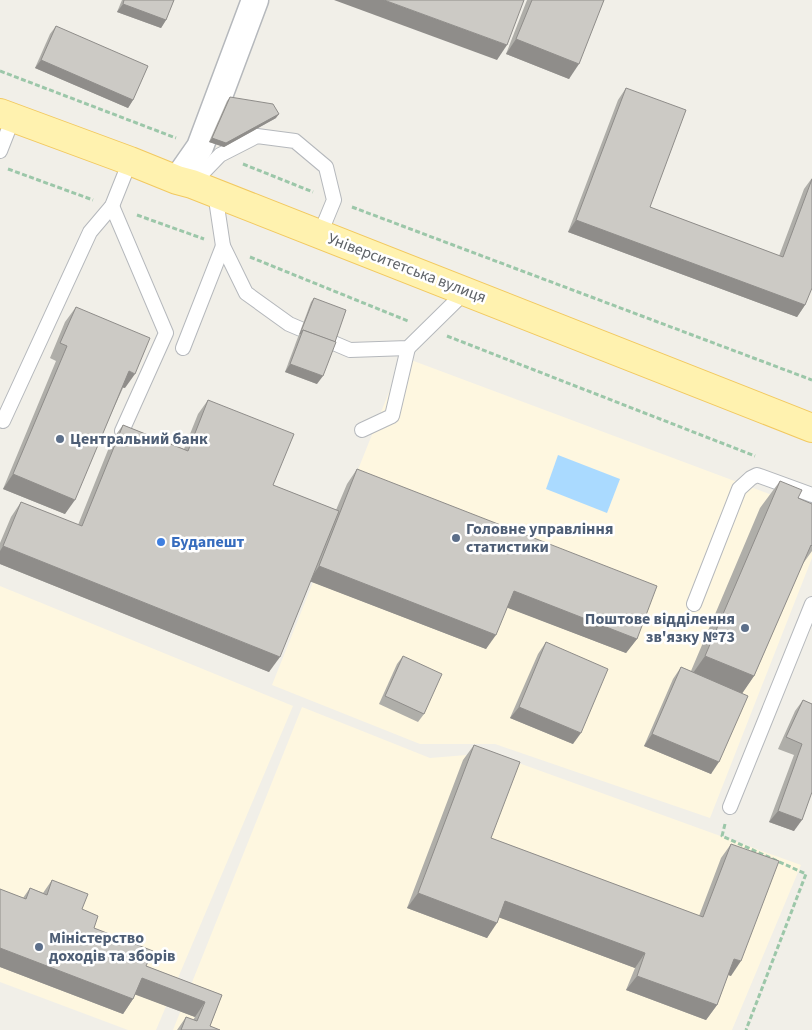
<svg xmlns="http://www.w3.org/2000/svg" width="812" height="1030" font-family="'Source Sans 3',sans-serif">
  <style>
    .commercial { fill: #fef7e0 }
    .water { fill: #aadaff }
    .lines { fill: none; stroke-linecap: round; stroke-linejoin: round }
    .lane-casing { stroke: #b5b8bc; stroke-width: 16 }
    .street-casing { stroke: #b5b8bc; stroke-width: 29 }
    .primary-casing { stroke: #f2c960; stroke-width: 30 }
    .path { stroke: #9cc7a9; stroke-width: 3; stroke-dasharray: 5 2.5; stroke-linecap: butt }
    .lane { stroke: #fff; stroke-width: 14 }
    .street { stroke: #fff; stroke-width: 26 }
    .primary { stroke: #fff2af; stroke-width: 28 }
    .wall { fill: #afaea9 }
    .shaded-wall { fill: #8f8d8a }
    .building { fill: #cccac5; stroke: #8f8d8a }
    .service-dot { fill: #5c6f8a; stroke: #fff; stroke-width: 2 }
    .shop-dot { fill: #3f7fe0; stroke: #fff; stroke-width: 2 }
    .labels { text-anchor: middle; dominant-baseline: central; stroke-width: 5; stroke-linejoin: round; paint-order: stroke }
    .street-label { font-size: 16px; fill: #5f6368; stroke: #fff }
    .service-label { font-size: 16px; font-weight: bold; fill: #4e5e75; stroke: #fff; text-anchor: start }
    .shop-label { font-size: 16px; font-weight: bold; fill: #366cbe; stroke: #fff; text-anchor: start }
  </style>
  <rect width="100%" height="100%" fill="#f1efe8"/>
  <g class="commercial">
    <path d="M403,357L812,510V558L710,818L495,744H420L272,685Z"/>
    <path d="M0,586L293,706L156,1030H128L0,982Z"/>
    <path d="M302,707L430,758L491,753L801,865L732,1030H173Z"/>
  </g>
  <path class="water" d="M558,455L620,479L607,513L546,489Z"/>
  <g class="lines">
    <defs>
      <g id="lane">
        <path d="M0,151L13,118"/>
        <path d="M192,184L220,155L257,136L295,141L326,167L334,200L320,234"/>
        <path d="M215,193L223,246L246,293L289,324L350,350L408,348L466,291"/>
        <path d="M112,206L166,333L122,431"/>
        <path d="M183,348L223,246"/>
        <path d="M3,421L90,232L112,206L130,161"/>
        <path d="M362,430L392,416L408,348"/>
        <path d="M694,604L739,489L751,478L757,475L812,495"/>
        <path d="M730,807L812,604"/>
      </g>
      <path id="street" d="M177,180L200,147L255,0"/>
      <path id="primary" d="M0,113L130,161L177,180L192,184L812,428"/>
    </defs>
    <use href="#lane" class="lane-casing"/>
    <use href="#street" class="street-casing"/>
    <use href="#primary" class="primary-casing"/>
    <g class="path">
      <path d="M0,71L176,138"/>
      <path d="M243,164L313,192"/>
      <path d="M8,169L93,200"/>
      <path d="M352,207L812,380"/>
      <path d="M137,215L204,239"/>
      <path d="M250,257L408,321"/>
      <path d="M447,336L755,456"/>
      <path d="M725,824L722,836L806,874L746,1030"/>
    </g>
    <use href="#lane" class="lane"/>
    <use href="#street" class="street"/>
    <use href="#primary" class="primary"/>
  </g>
  <g class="wall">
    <path d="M122,0H174L166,20L161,28L117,12Z"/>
    <path d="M527,0H604L569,79L506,54Z"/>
    <path d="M56,26L133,100L128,108L35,68L50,34Z"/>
    <path d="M626,88L650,207L779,256L804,189L812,178L805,305L797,317L568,232L618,100Z"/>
    <path d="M230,97L276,118L224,147L209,142L227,101Z"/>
    <path d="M314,298L317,384L285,372L311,302Z"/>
    <path d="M76,307L125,388H123L65,514L3,489L56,361L50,358L65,322Z"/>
    <path d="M208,400L273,485L336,510L347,484L357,469L637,639L626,653L507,607L486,649L310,581L269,672L0,564V543L11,517L21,502L78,525L112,440L123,425L184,449L198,414Z"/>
    <path d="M780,481L798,498L812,504V551L802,565L754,676L742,693L711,774L644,746L673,679L681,667L691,671L760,508Z"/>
    <path d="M546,642L573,744L510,718L538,654Z"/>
    <path d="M403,656L424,714L418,722L379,704L397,664Z"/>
    <path d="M803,700L812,704L794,831L769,822L794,755L778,749L795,711Z"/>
    <path d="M474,745L491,838L699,916L721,858L731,844V976L728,975L717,1005L706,1020L626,990L635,968L499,917L487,938L407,908L463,760Z"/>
    <path d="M52,880L82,909L94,928L146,966L222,995L210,1026L220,1030H177L186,1017L193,1020L195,1017L135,994L133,999L123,1014L0,967V889L23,898L30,888L43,893Z"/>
  </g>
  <g class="shaded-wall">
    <path d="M334,0H384L507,45L497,60Z"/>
    <path d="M123,4L166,20L161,28L117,12Z"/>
    <path d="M516,39L579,64L569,79L506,54Z"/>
    <path d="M41,60L133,100L128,108L35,68Z"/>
    <path d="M279,114L276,118L224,147L209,142L212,138Z"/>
    <path d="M576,220L805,305L797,317L568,232Z"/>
    <path d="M290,364L323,376L317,384L285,372Z"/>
    <path d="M129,371L135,374L125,388L119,386Z"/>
    <path d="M13,474L75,500L65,514L3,489Z"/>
    <path d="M3,546L280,657L269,672L0,564V551Z"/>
    <path d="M319,566L496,635L486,649L309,581Z"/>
    <path d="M514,591L637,639L626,653L503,606Z"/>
    <path d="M705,656L754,676L735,704L686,683Z"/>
    <path d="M519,707L581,733L573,744L510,718Z"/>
    <path d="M652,734L719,762L711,774L644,746Z"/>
    <path d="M778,811L802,820L794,831L769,822Z"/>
    <path d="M418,893L497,923L487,938L407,908Z"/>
    <path d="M505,901L645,953L635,968L495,916Z"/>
    <path d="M0,948L133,999L123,1014L0,967Z"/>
    <path d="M734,959L741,961L731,976L724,973Z"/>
    <path d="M637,976L717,1005L706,1020L626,990Z"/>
    <path d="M142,978L205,1002L195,1017L131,993Z"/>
  </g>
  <g class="building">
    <path d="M124,0H174L166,20L123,4Z"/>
    <path d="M384,0H524L507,45Z"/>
    <path d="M532,0H604L579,64L516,39Z"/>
    <path d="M56,26L148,66L133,100L41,60Z"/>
    <path d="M626,88L686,110L650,207L783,257L812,179V288L805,305L576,220Z"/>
    <path d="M230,97L273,104L279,114L226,143L212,138Z"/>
    <path d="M314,298L346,310L335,342L303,330L300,334Z"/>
    <path d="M76,307L150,338L135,374L129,371L75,500L13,474L67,346L60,343Z"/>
    <path d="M303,330L336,342L323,376L290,364Z"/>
    <path d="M208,400L294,434L273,485L339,511L280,657L3,546L21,502L82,526L123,425L188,451Z"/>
    <path d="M357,469L657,586L637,639L514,591L496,635L319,566Z"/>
    <path d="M780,481L802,490L798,498L812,504V546L811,545L754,676L705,656Z"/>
    <path d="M546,642L608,669L581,733L519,707Z"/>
    <path d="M403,656L442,674L424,714L385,696Z"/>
    <path d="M681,667L748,696L719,762L652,734Z"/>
    <path d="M803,700L812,704V792L802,820L778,811L802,744L786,737Z"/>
    <path d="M474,745L520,762L491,838L703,917L731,844L779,861L741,961L734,959L717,1005L637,976L645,953L505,901L497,923L418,893Z"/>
    <path d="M52,880L88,894L82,909L98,916L94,928L153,951L146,966L222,995L210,1026L220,1030H181L186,1017L197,1021L205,1002L142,978L133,999L0,948V889L26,899L30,888L47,895Z"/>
  </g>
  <g class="service-dot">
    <circle cx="60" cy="439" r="5"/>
    <circle cx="456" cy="538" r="5"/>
    <circle cx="745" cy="628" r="5"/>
    <circle cx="39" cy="947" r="5"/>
  </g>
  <circle class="shop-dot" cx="161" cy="542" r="5"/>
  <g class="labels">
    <g class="street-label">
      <text transform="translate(407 268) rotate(21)">Університетська вулиця</text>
    </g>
    <g class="service-label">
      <text x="70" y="439">Центральний банк</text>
      <text x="466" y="529">Головне управління<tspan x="466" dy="18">статистики</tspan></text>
      <text x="735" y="619" text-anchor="end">Поштове відділення<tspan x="735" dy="18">зв'язку №73</tspan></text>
      <text x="49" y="938">Міністерство<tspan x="49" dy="18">доходів та зборів</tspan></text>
    </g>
    <g class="shop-label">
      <text x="171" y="542">Будапешт</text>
    </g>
  </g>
</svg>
